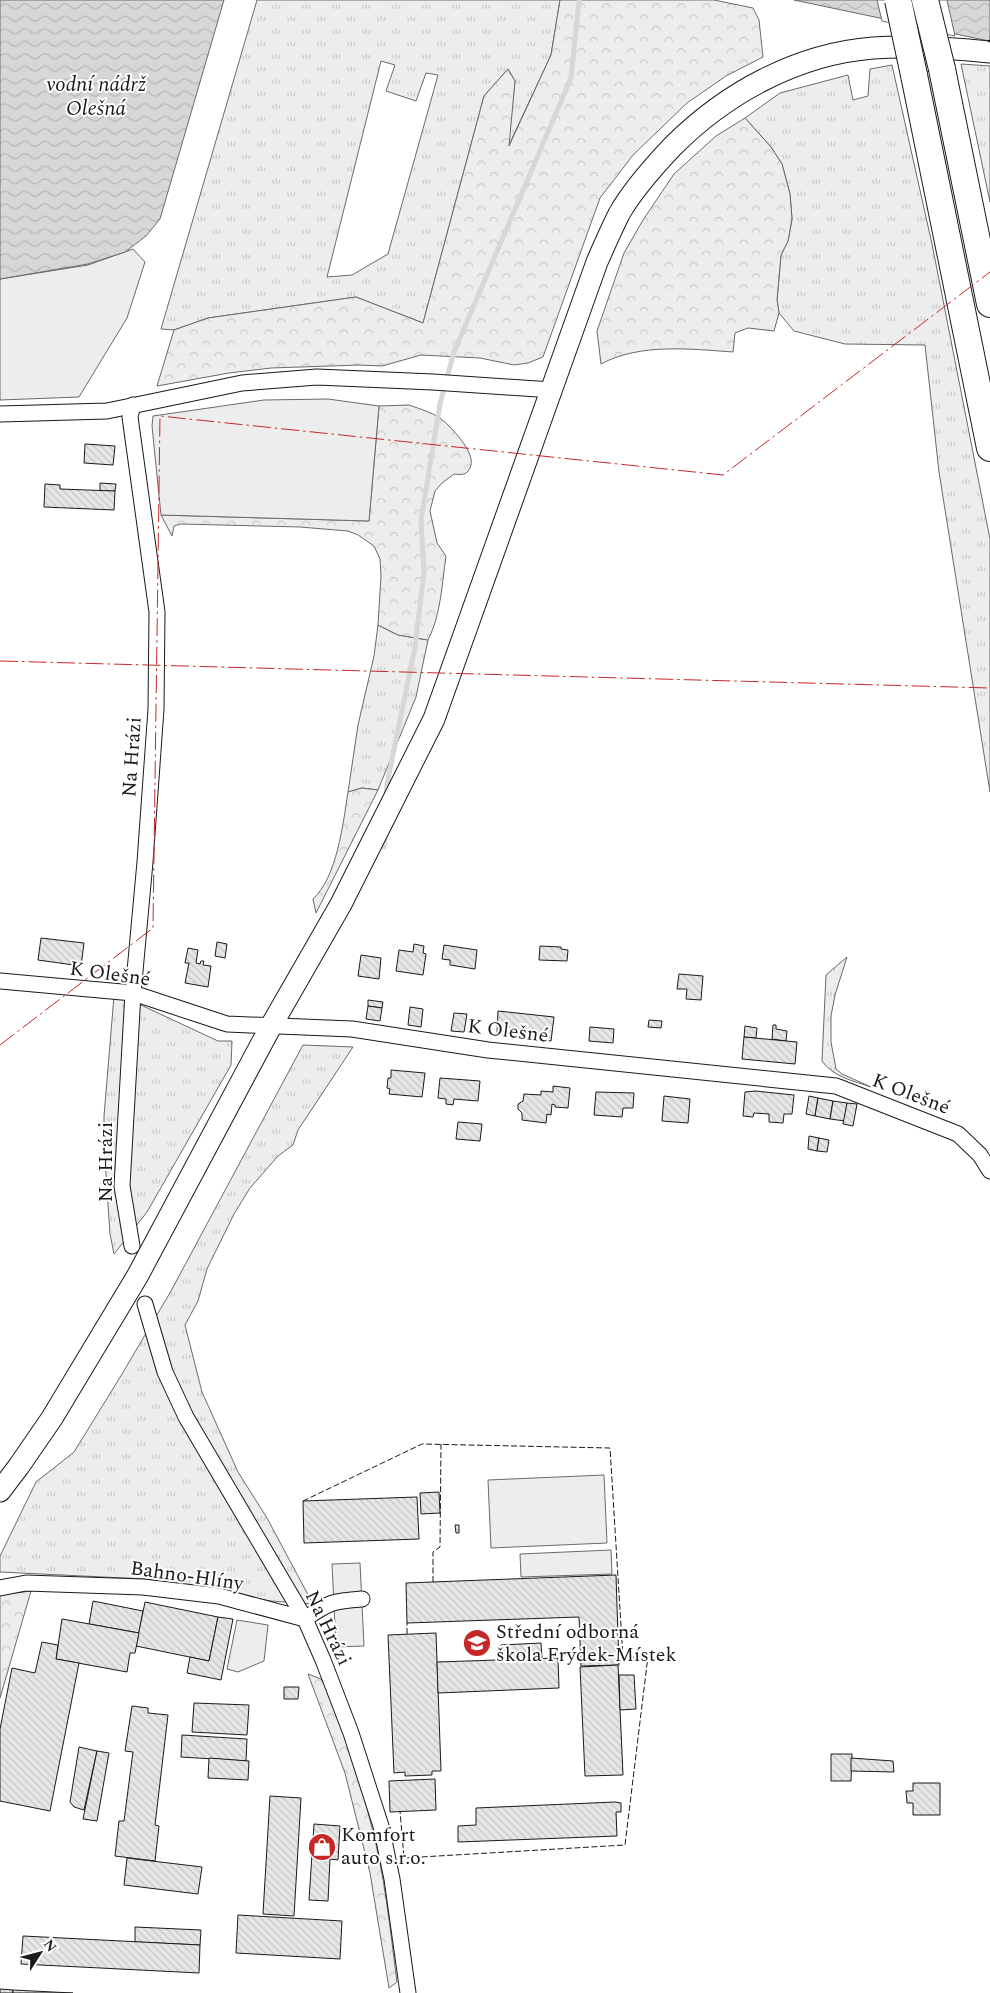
<svg xmlns="http://www.w3.org/2000/svg" width="990" height="1993" font-family="Spectral,serif">
  <style>
    .grass { fill: url(#grass-tufts); stroke: #6a6a6a; fill-rule: evenodd }
    .forest { fill: url(#forest-crowns); stroke: #6a6a6a }
    .built { fill: #ededed; stroke: #6a6a6a }
    .water { fill: url(#water-waves); stroke: #6a6a6a }
    .pier { fill: #fff; stroke: #6a6a6a }
    .lines { fill: none; stroke-linecap: round; stroke-linejoin: round }
    .stream { stroke: #d7d7d7; stroke-width: 5 }
    .building { fill: url(#building-back-hatch); stroke: #1a1a1a }
    .street-casing { stroke: #1a1a1a; stroke-width: 17 }
    .secondary-casing { stroke: #1a1a1a; stroke-width: 23 }
    .highway-casing { stroke: #1a1a1a; stroke-width: 28 }
    .street { stroke: #fff; stroke-width: 15 }
    .secondary { stroke: #fff; stroke-width: 21 }
    .highway { stroke: #fff; stroke-width: 26 }
    .highway-bridge-casing { stroke: #1a1a1a; stroke-width: 28; stroke-linecap: butt }
    .highway-bridge { stroke: #fff; stroke-width: 26 }
    .fence { stroke: #1a1a1a; stroke-width: 1; stroke-dasharray: 6 2.5; stroke-linecap: butt }
    .wall { stroke: #1a1a1a; stroke-width: 2.5 }
    .power { stroke: #c62828; stroke-width: 1; stroke-dasharray: 18 4 2.5 4; stroke-linecap: butt }
    .labels { text-anchor: middle; dominant-baseline: central; stroke-width: 4; stroke-linejoin: round; paint-order: stroke }
    .street-label { font-size: 20px; fill: #1a1a1a; stroke: #fff }
    .poi-label { font-size: 20px; fill: #1a1a1a; stroke: #fff; text-anchor: start }
    .water-label { font-size: 21px; font-style: italic; fill: #1a1a1a; stroke: #fff }
  </style>
  <defs>
    <pattern id="grass-tufts" width="24" height="20" patternUnits="userSpaceOnUse" patternTransform="scale(1.25)"><rect width="24" height="20" fill="#ededed"/><path d="M3 7l-1-3M5 7V3M7 7l1-3M15 17l-1-3M17 17v-4M19 17l1-3" fill="none" stroke="#cbcbcb"/></pattern>
    <pattern id="forest-crowns" width="20" height="18" patternUnits="userSpaceOnUse" patternTransform="scale(1.25)"><rect width="20" height="18" fill="#ededed"/><path d="M2 6a3 3 0 1 1 6 0M12 15a3 3 0 1 1 6 0" fill="none" stroke="#cbcbcb"/></pattern>
    <pattern id="water-waves" width="16" height="10" patternUnits="userSpaceOnUse" patternTransform="scale(1.25)"><rect width="16" height="10" fill="#d7d7d7"/><path d="M0 5q4-4 8 0t8 0" fill="none" stroke="#b8b8b8"/></pattern>
    <pattern id="building-back-hatch" width="6" height="6" patternUnits="userSpaceOnUse" patternTransform="scale(1.25)"><rect width="6" height="6" fill="#e6e6e6"/><path d="M-1 5l2 2M0 0l6 6M5-1l2 2" fill="none" stroke="#c5c5c5"/></pattern>
  </defs>
  <rect width="100%" height="100%" fill="#fff"/>
  <g class="grass">
    <path d="M257,0H560L551,55L508,147L515,81L508,69L484,96L423,323L356,297L208,318L174,330L161,329ZM381,61L395,65L386,91L416,101L426,73L438,75L388,254L352,275L327,277Z"/>
    <path d="M961,64L990,66V202Z"/>
    <path d="M892,65L932,244L990,539V792L939,472L925,345L845,344L794,331L779,313L777,300L781,255L788,241L792,219L790,194L782,164L771,147L745,118L780,93L848,75L853,100L868,96L870,69Z"/>
    <path d="M378,625L398,635L428,640L416,697L378,790L362,788L348,792L358,725L374,656Z"/>
    <path d="M847,957L835,995L831,1016V1042L836,1069L842,1074L871,1087C854,1081 833,1077 822,1061L826,975Z"/>
    <path d="M114,996L143,1006L218,1041H232L231,1065L147,1212L114,1254L110,1234L104,1146V1116Z"/>
    <path d="M303,1045L353,1047L298,1130L293,1145L278,1156L250,1188L234,1214L207,1269L198,1301L185,1325L202,1392L238,1472L267,1518L313,1604L271,1601L145,1579L0,1572V1556L36,1482L74,1452L122,1374L171,1291Z"/>
  </g>
  <g class="forest">
    <path d="M560,0H714L753,8L759,20L763,57L726,76L687,103L633,155L600,198L543,357L528,363L514,365L480,358L421,355L382,366L359,365L271,368L229,373L157,386L174,330L208,318L356,297L423,323L484,96L508,69L515,81L509,146L551,55Z"/>
    <path d="M745,118L771,147L782,164L790,194L792,219L788,241L781,255L777,300L779,313L774,331L748,328L735,333L733,352C690,349 640,343 601,364L597,331L624,253L643,220L674,174L716,136Z"/>
    <path d="M409,405C420,409 435,413 445,422C454,431 477,454 470,468C467,475 461,475 454,474L442,483L435,491L430,511L437,543L446,556C442,583 441,615 428,640L398,635L378,625L381,576L380,559L374,546L358,535L348,531L300,527L181,524L174,526L172,536L161,515L369,521L379,406Z"/>
    <path d="M362,788L378,790L316,913L313,899C337,877 343,824 348,792Z"/>
    <path d="M31,1591L0,1698V1595Z"/>
    <path d="M308,1674L321,1679L329,1690C344,1734 360,1779 371,1824C385,1876 390,1929 397,1982L389,1988L370,1873L345,1773Z"/>
  </g>
  <g class="built">
    <path d="M133,249L145,262L127,318L79,397L0,400V279L88,265Z"/>
    <path d="M328,399L379,406L369,521L161,515L152,426L153,416L264,400Z"/>
    <path d="M604,1475L607,1543L491,1548L488,1480Z"/>
    <path d="M611,1550L612,1574L521,1577L520,1554Z"/>
    <path d="M360,1563L364,1646L336,1647L332,1564Z"/>
    <path d="M237,1620L268,1625L264,1661L238,1672L227,1669Z"/>
  </g>
  <g class="water">
    <path d="M0,0H224L160,219L146,236L125,252L88,264L0,279Z"/>
    <path d="M794,0H990V41H989Z"/>
  </g>
  <path class="pier" d="M877,0H947L955,36L882,21Z"/>
  <g class="lines">
    <g class="stream">
      <path d="M386,797L387,784L415,647L424,572L421,520L440,404L454,352L571,78L579,0"/>
      <path d="M384,847L385,835"/>
    </g>
  </g>
  <g class="building">
    <path d="M85,444L115,446L113,465L84,463Z"/>
    <path d="M100,483L116,484L115,491H100Z"/>
    <path d="M45,484L60,485V489L115,491L114,510L44,507Z"/>
    <path d="M41,938L84,943L81,966L38,960Z"/>
    <path d="M217,942L227,944L225,958L215,956Z"/>
    <path d="M414,944L424,946L423,953L426,954L423,975L396,971L399,950L413,952Z"/>
    <path d="M444,945L477,950L475,969L450,965V960L442,959Z"/>
    <path d="M540,946L561,947V949L568,950L567,961L539,960Z"/>
    <path d="M188,948L198,950L196,963L200,964L201,961H204L203,965L211,966L208,987L185,983L189,963H185Z"/>
    <path d="M361,955L381,958L379,979L358,976Z"/>
    <path d="M679,974L703,976L701,1000L686,999L687,989H677Z"/>
    <path d="M368,1000L383,1002L382,1008L368,1006Z"/>
    <path d="M368,1006L382,1008L380,1021L366,1019Z"/>
    <path d="M410,1007L423,1009L421,1027L408,1025Z"/>
    <path d="M498,1011L554,1017L551,1041L497,1034Z"/>
    <path d="M454,1013L467,1014L464,1032L451,1031Z"/>
    <path d="M649,1020L662,1021L661,1028L648,1027Z"/>
    <path d="M773,1025H776V1029L787,1031L786,1041L772,1039Z"/>
    <path d="M745,1026L757,1028L756,1038L744,1037Z"/>
    <path d="M590,1027L614,1029L613,1043L589,1041Z"/>
    <path d="M744,1037L797,1042L795,1064L742,1059Z"/>
    <path d="M391,1070L425,1073L422,1097L389,1094L390,1089L387,1088L388,1078H391Z"/>
    <path d="M440,1078L480,1081L478,1101L454,1099L453,1105L446,1104V1099L438,1098Z"/>
    <path d="M553,1086L570,1088L568,1108L555,1107V1105L552,1104L551,1115L547,1114L546,1123L522,1120V1113L518,1109V1104L523,1101L524,1094L541,1095V1091L553,1092Z"/>
    <path d="M755,1091L794,1095L792,1114H784L783,1123L769,1122V1114L754,1113L753,1117L743,1116L745,1092Z"/>
    <path d="M596,1092L634,1093L633,1108H623L622,1117L594,1115Z"/>
    <path d="M664,1096L690,1099L688,1123L662,1121Z"/>
    <path d="M809,1096L818,1098L815,1116L806,1114Z"/>
    <path d="M818,1098L833,1101L830,1119L815,1116Z"/>
    <path d="M833,1101L847,1103L845,1121L830,1119Z"/>
    <path d="M847,1103L857,1104L853,1126L843,1124Z"/>
    <path d="M458,1122L482,1124L480,1141L456,1139Z"/>
    <path d="M809,1136L819,1138L817,1151L808,1149Z"/>
    <path d="M819,1138L829,1140L827,1152L817,1151Z"/>
    <path d="M439,1492L440,1513L421,1514L420,1493Z"/>
    <path d="M417,1497L419,1539L304,1543L303,1501Z"/>
    <path d="M455,1525H459V1533H456Z"/>
    <path d="M616,1575L619,1665L581,1666L579,1617L407,1623L406,1583Z"/>
    <path d="M93,1601L143,1611L139,1633L89,1624Z"/>
    <path d="M145,1602L218,1617L209,1661L136,1646Z"/>
    <path d="M218,1617L233,1619L221,1680L187,1673L190,1657L209,1661Z"/>
    <path d="M62,1619L139,1633L135,1653H130L127,1672L56,1659Z"/>
    <path d="M436,1633L441,1771H432V1775L405,1776V1772L394,1773L388,1635Z"/>
    <path d="M42,1642L58,1645L56,1659L79,1663L50,1811L0,1801V1729L12,1668L35,1673Z"/>
    <path d="M541,1643L542,1658L502,1659L501,1645Z"/>
    <path d="M558,1658L559,1688L438,1693L437,1662Z"/>
    <path d="M618,1665L623,1775L585,1776L580,1667Z"/>
    <path d="M619,1675H634L636,1709L620,1710Z"/>
    <path d="M284,1687H299L298,1699H284Z"/>
    <path d="M194,1703L249,1705L247,1735L192,1732Z"/>
    <path d="M132,1706L148,1708V1713L168,1715L155,1825L159,1826L155,1861L115,1856L119,1821H124L133,1752L125,1751Z"/>
    <path d="M182,1735L247,1739L246,1761L181,1757Z"/>
    <path d="M79,1747L97,1751L84,1810L74,1807L70,1802Z"/>
    <path d="M97,1751L109,1753L97,1821L83,1819Z"/>
    <path d="M831,1754H852L851,1781H831Z"/>
    <path d="M209,1758L249,1761L248,1780L208,1778Z"/>
    <path d="M851,1758L893,1761L894,1772L851,1771Z"/>
    <path d="M435,1779L436,1810L390,1812L389,1781Z"/>
    <path d="M913,1783H940V1815H913V1803H907L906,1791H913Z"/>
    <path d="M270,1796L301,1798L294,1916L263,1914Z"/>
    <path d="M615,1802L621,1803V1812H616L617,1836L458,1842V1826L476,1825V1808Z"/>
    <path d="M314,1824L340,1826L338,1860L330,1859L328,1901L309,1900Z"/>
    <path d="M127,1858L202,1867L198,1894L124,1885Z"/>
    <path d="M238,1915L342,1921L340,1959L236,1953Z"/>
    <path d="M135,1927L201,1930L200,1945L135,1942Z"/>
    <path d="M23,1936L200,1945L199,1973L21,1964Z"/>
    <path d="M0,1989L13,1990V1993H0Z"/>
    <path d="M13,1990L73,1993H13Z"/>
  </g>
  <g class="lines">
    <defs>
      <g id="street">
        <path d="M0,414L107,411L242,383L317,377L433,382L552,390"/>
        <path d="M0,981L133,993L227,1024L352,1029L488,1050L836,1086L958,1134L980,1155L990,1171"/>
        <path d="M132,1246L122,1186L133,993L145,862L156,709L157,612L130,417L133,405"/>
        <path d="M145,1304L165,1372L186,1417L305,1619L323,1660L351,1733L381,1826L392,1879L408,1993"/>
        <path d="M0,1588L26,1583L143,1587L219,1596L305,1619C329,1602 333,1601 362,1599"/>
      </g>
      <path id="secondary" d="M0,1491L19,1466L52,1418L138,1275L271,1026L341,904L434,719L597,262C604,246 611,230 619,214C633,189 654,166 673,146C726,93 797,54 873,48C912,45 951,48 990,52"/>
      <g id="highway">
        <path d="M942,69L990,304"/>
        <path d="M914,75L990,448"/>
      </g>
    </defs>
    <use href="#street" class="street-casing"/>
    <use href="#secondary" class="secondary-casing"/>
    <use href="#highway" class="highway-casing"/>
    <use href="#street" class="street"/>
    <use href="#secondary" class="secondary"/>
    <use href="#highway" class="highway"/>
    <defs>
      <g id="highway-bridge">
        <path d="M898,0L914,75"/>
        <path d="M925,0L942,69"/>
      </g>
    </defs>
    <use href="#highway-bridge" class="highway-bridge-casing"/>
    <use href="#highway-bridge" class="highway-bridge"/>
    <g class="fence">
      <path d="M303,1501L422,1444L610,1448L623,1658L648,1656L625,1845L404,1858L400,1811"/>
      <path d="M433,1582V1552L440,1547L441,1444"/>
      <path d="M407,1634V1623"/>
    </g>
    <path class="wall" d="M989,41H990"/>
    <g class="power">
      <path d="M0,661L990,688"/>
      <path d="M0,1045L153,928L160,416L723,475L990,272"/>
    </g>
  </g>
  <defs>
    <symbol id="university-disc" viewBox="-11 -11 22 22"><circle r="9.5" fill="#c62828" stroke="#fff"/><path d="M0-5L7-2L0 1L-7-2ZM-4 1L0 2.5L4 1V4Q0 6-4 4Z" fill="#fff"/></symbol>
    <symbol id="shop-disc" viewBox="-11 -11 22 22"><circle r="9.5" fill="#c62828" stroke="#fff"/><path d="M-5-2.5h2.3a2.7 3.5 0 0 1 5.4 0H5L5.5 6h-11ZM-1.5-2.5h3a1.5 2.3 0 0 0-3 0Z" fill="#fff"/></symbol>
  </defs>
  <g fill-rule="evenodd">
    <use href="#university-disc" x="461" y="1627" width="32" height="32"/>
    <use href="#shop-disc" x="306" y="1831" width="32" height="32"/>
  </g>
  <g class="labels">
    <g class="street-label">
      <text transform="translate(132 757) rotate(-86)">Na Hrázi</text>
      <text transform="translate(110 974) rotate(8)">K Olešné</text>
      <text transform="translate(508 1031) rotate(7)">K Olešné</text>
      <text transform="translate(911 1094) rotate(21)">K Olešné</text>
      <text transform="translate(106 1162) rotate(-90)">Na Hrázi</text>
      <text transform="translate(187 1576) rotate(8)">Bahno-Hlíny</text>
      <text transform="translate(328 1628) rotate(64)">Na Hrázi</text>
    </g>
    <g class="poi-label">
      <text x="496" y="1632">Střední odborná<tspan x="496" dy="23">škola Frýdek-Místek</tspan></text>
      <text x="341" y="1835">Komfort<tspan x="341" dy="23">auto s.r.o.</tspan></text>
    </g>
    <g class="water-label">
      <text x="96" y="85">vodní nádrž<tspan x="96" dy="24">Olešná</tspan></text>
    </g>
  </g>
  <g transform="translate(40 1953) rotate(54)" stroke="#ffffff" stroke-width="4" paint-order="stroke">
  <path d="M0-4L9 19L0 12L-9 19Z" fill="#1a1a1a"/>
  <text y="-8" font-size="14" font-weight="bold" text-anchor="middle" fill="#1a1a1a">N</text>
  </g>
</svg>
